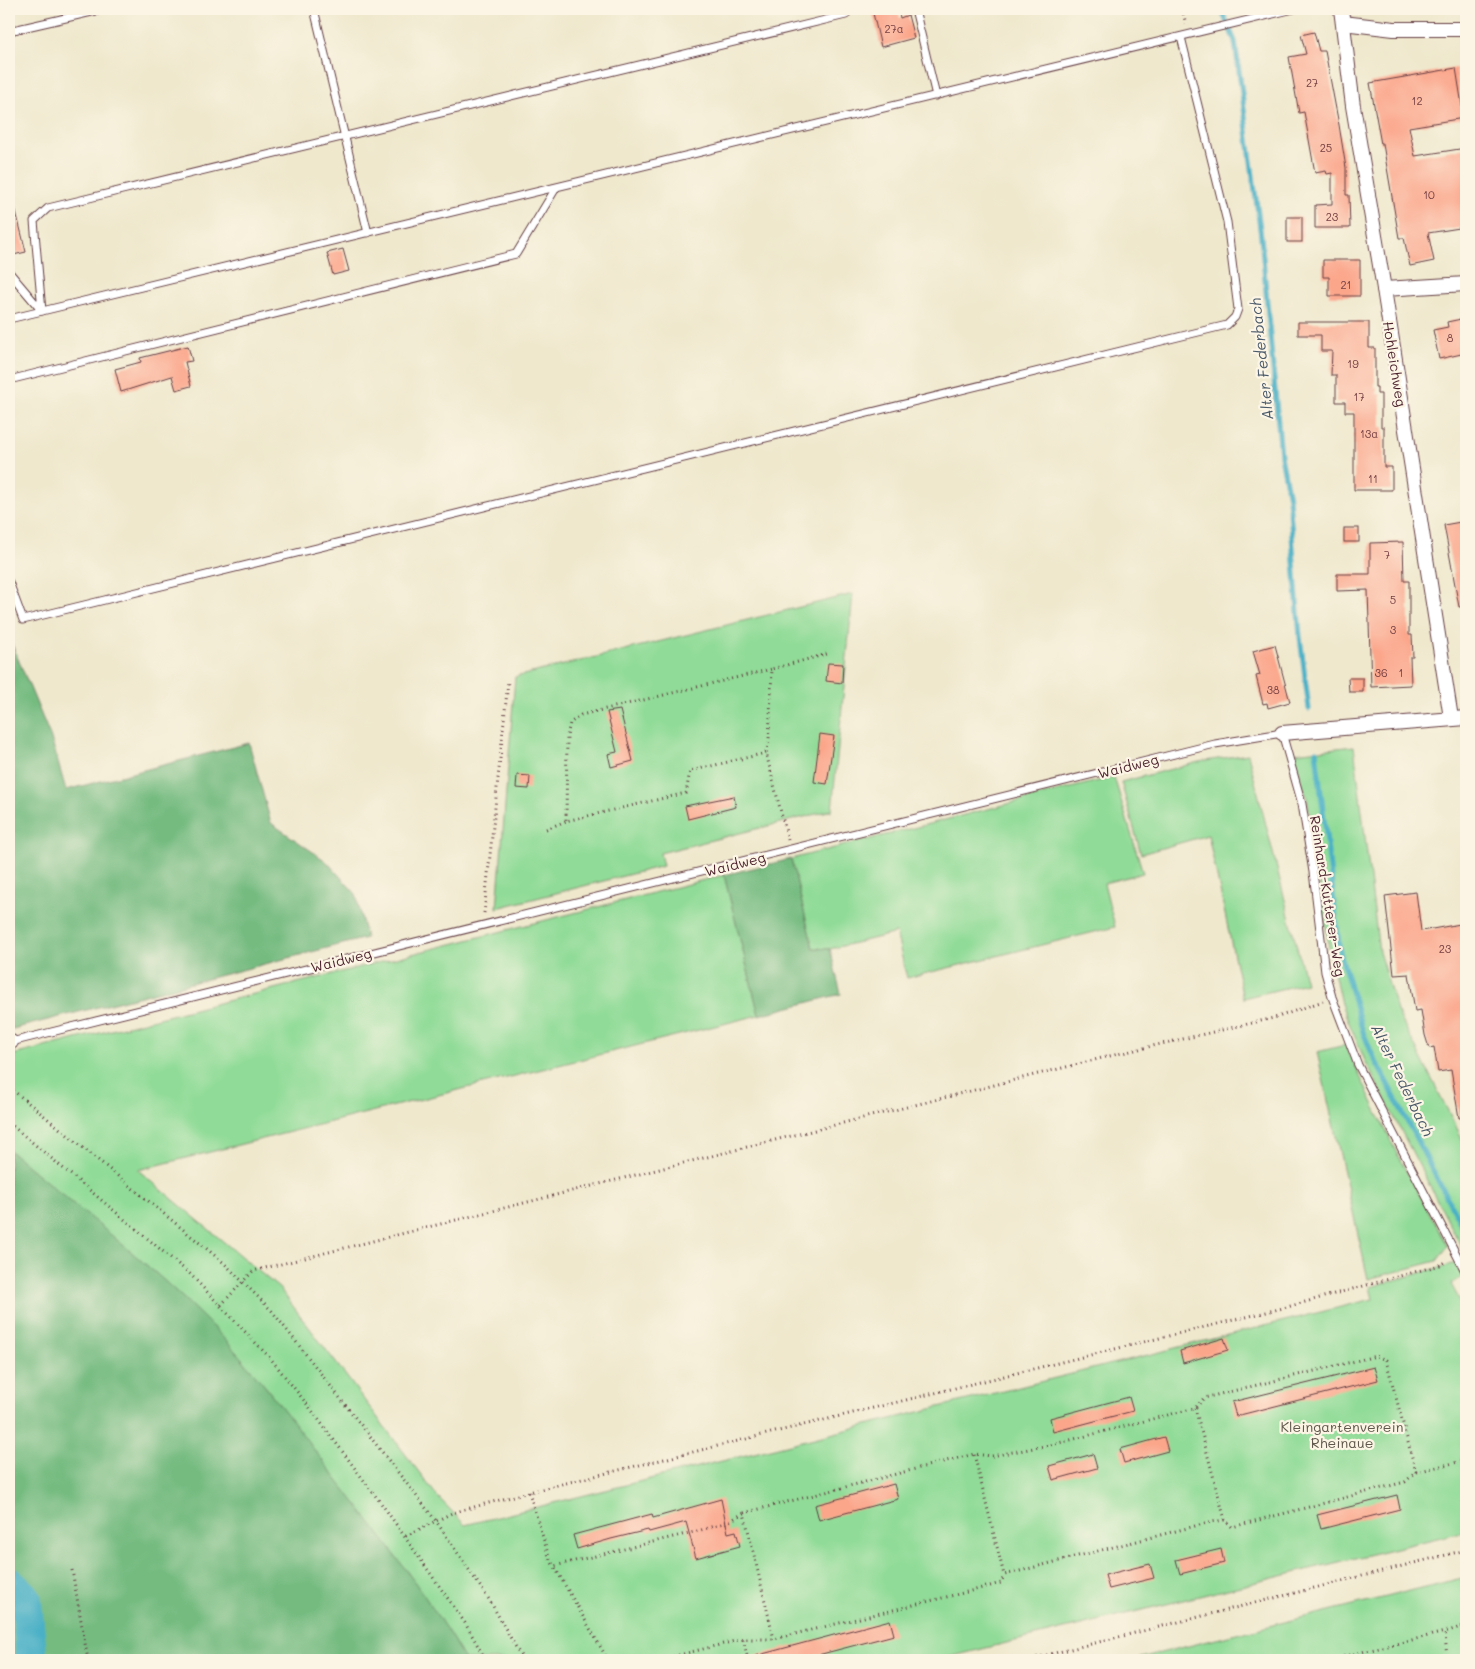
<svg xmlns="http://www.w3.org/2000/svg" width="1475" height="1669" font-family="Mali,sans-serif">
  <style>
    .green { fill: #90db97; stroke: #6d7d61 }
    .forest { fill: #74bb80; stroke: #5f6d56 }
    .lines { fill: none; stroke-linecap: round; stroke-linejoin: round }
    .stream { stroke: #48b0c6; stroke-width: 5 }
    .river { stroke: #48b0c6; stroke-width: 31 }
    .building { fill: #fba58a }
    .lane-casing { stroke: #633d43; stroke-width: 9 }
    .street-casing { stroke: #633d43; stroke-width: 16 }
    .path { stroke: #633d43; stroke-width: 3; stroke-dasharray: 1 4; stroke-linecap: butt }
    .lane { stroke: #fff; stroke-width: 7 }
    .street { stroke: #fff; stroke-width: 14 }
    .labels { text-anchor: middle; dominant-baseline: central; stroke-width: 4.5; stroke-linejoin: round; paint-order: stroke }
    .number-label { font-size: 11px; fill: #764043 }
    .street-label { font-size: 14px; fill: #4a1f2b; stroke: #fcf5e5 }
    .park-label { font-size: 14px; fill: #5f574b; stroke: #fcf5e5 }
    .water-label { font-size: 15px; font-style: italic; fill: #495969; stroke: #fcf5e5 }
  </style>
  <rect width="100%" height="100%" fill="#fcf5e5"/>
  <filter id="ink" filterUnits="userSpaceOnUse"><feTurbulence type="fractalNoise" baseFrequency=".02" numOctaves="2"/><feDisplacementMap in="SourceGraphic" scale="10" xChannelSelector="R" yChannelSelector="G"/><feConvolveMatrix kernelMatrix="1 2 1 2 8 2 1 2 1" color-interpolation-filters="sRGB"/></filter>
  <filter id="wash" filterUnits="userSpaceOnUse"><feTurbulence type="fractalNoise" baseFrequency=".0096" numOctaves="4" result="noise"/><feDisplacementMap in="SourceGraphic" scale="20" xChannelSelector="R" yChannelSelector="G"/><feGaussianBlur stdDeviation="1.12" result="paint"/><feColorMatrix in="noise" values="0 0 0 0 0 0 0 0 0 0 0 0 0 0 0 0 0 1.4 0 .05"/><feComposite in="paint" operator="in"/></filter>
  <g filter="url(#wash)">
    <rect width="100%" height="100%" fill="#efe8cd"/>
    <g class="green">
      <path d="M853,594L832,810L660,853L663,866L497,908L515,677Z"/>
      <path d="M1354,746L1379,952L1397,1011L1466,1146V1256L1366,1063L1341,1004L1329,949L1308,803L1294,753Z"/>
      <path d="M1248,754L1306,983L1243,998L1208,835L1141,854L1121,782L1199,762Z"/>
      <path d="M1114,777L1143,873L1104,883L1115,927L907,978L896,933L830,949L813,948L791,859Z"/>
      <path d="M724,875L759,1015L138,1170L280,1289L437,1496L465,1525L1373,1299L1370,1287L1456,1263L1463,1277L1451,1284L1466,1312V1531L937,1660H465L448,1632L265,1386L207,1321L9,1150V1056Z"/>
      <path d="M1345,1045L1399,1158L1448,1246L1437,1261L1368,1279L1317,1052Z"/>
      <path d="M1466,1577V1660H1132Z"/>
    </g>
    <g class="forest">
      <path d="M9,637L51,738L66,790L249,743L271,823L326,861L356,894L366,938L9,1030Z"/>
      <path d="M791,859L813,948L830,949L841,994L759,1015L724,875Z"/>
      <path d="M9,1150C74,1206 146,1260 206,1320C252,1366 290,1418 329,1469C377,1531 426,1592 465,1660H9Z"/>
    </g>
    <g class="lines">
      <g class="stream">
        <path d="M1221,9L1235,41L1261,236L1281,456L1289,498L1300,637L1309,709"/>
        <path d="M1316,751L1340,952L1363,1032L1373,1056L1466,1234"/>
      </g>
      <path class="river" d="M9,1582L26,1598L32,1660"/>
    </g>
    <g id="blocks">
      <g class="building">
        <path d="M872,9H898L900,18L908,15L914,38L881,47Z"/>
        <path d="M1314,32L1319,51H1325L1339,125L1346,168V195H1349L1350,228H1315V205L1332,204V173L1327,174L1326,171L1315,173L1304,112L1299,113L1289,57L1306,54L1301,35Z"/>
        <path d="M1456,68L1464,118L1409,127L1415,156L1466,148V227L1428,233L1434,261L1410,266L1404,238H1399L1383,144H1381L1370,83Z"/>
        <path d="M14,203L26,252L9,256V204Z"/>
        <rect x="1287" y="217" width="15" height="25"/>
        <path d="M343,249L349,271L333,275L327,253Z"/>
        <path d="M1323,260H1360V296H1329V277H1323Z"/>
        <path d="M1466,318V353L1439,359L1433,330L1448,327L1447,322Z"/>
        <path d="M1298,322H1369V348H1375V387H1377V394H1381V427H1384V467H1392V490H1354V412H1345V402H1336V375H1331L1332,351H1321V335H1298Z"/>
        <path d="M188,346L192,361L185,362L191,386L176,390L172,376L121,392L115,369L141,362L140,358Z"/>
        <path d="M1466,521V606L1459,607L1444,525Z"/>
        <rect x="1344" y="528" width="15" height="14"/>
        <path d="M1403,542L1404,581H1409V635H1412L1413,657H1410L1411,685L1371,687L1368,590L1337,591V574H1370V543Z"/>
        <path d="M1275,645L1290,702L1268,708L1267,703L1263,704L1256,676L1260,675L1253,651Z"/>
        <path d="M828,663L843,664L842,683L826,681Z"/>
        <path d="M1348,678H1363V692H1349Z"/>
        <path d="M620,710L633,761L611,767L608,754L617,752L607,712Z"/>
        <path d="M820,734L834,736L827,784L814,782Z"/>
        <path d="M517,775L530,776L529,789L516,788Z"/>
        <path d="M734,796L736,807L688,819L685,806Z"/>
        <path d="M1416,892L1421,931L1466,923V1117L1459,1118L1451,1070L1438,1072L1434,1047L1429,1048L1425,1035L1421,1010L1415,1011L1409,974L1394,975L1385,896Z"/>
        <path d="M1224,1338L1228,1350L1183,1363L1180,1351Z"/>
        <path d="M1374,1367L1378,1380L1236,1416L1232,1402Z"/>
        <path d="M1129,1397L1133,1411L1053,1432L1050,1418Z"/>
        <path d="M1164,1437L1168,1451L1124,1463L1120,1449Z"/>
        <path d="M1093,1454L1097,1468L1053,1480L1049,1466Z"/>
        <path d="M894,1484L898,1499L819,1520L815,1505Z"/>
        <path d="M1397,1495L1400,1509L1321,1529L1317,1515Z"/>
        <path d="M721,1499L728,1533L736,1531L740,1546L696,1558L686,1522L649,1532L648,1530L611,1539L577,1549L573,1535L652,1514L653,1518Z"/>
        <path d="M1221,1549L1224,1563L1180,1574L1176,1560Z"/>
        <path d="M1150,1564L1154,1578L1109,1589L1105,1575Z"/>
        <path d="M890,1620L894,1635L799,1660H755V1656Z"/>
      </g>
    </g>
  </g>
  <g filter="url(#ink)">
    <use href="#blocks" fill-opacity="0" stroke="#633d43" stroke-width="1"/>
    <g class="lines">
      <defs>
        <g id="lane">
          <path d="M314,9L368,233"/>
          <path d="M915,9L936,96"/>
          <path d="M9,31L105,9"/>
          <path d="M9,272L41,310"/>
          <path d="M42,311L34,221L48,208L846,15"/>
          <path d="M9,319L1294,9"/>
          <path d="M9,380L516,254L556,188"/>
          <path d="M9,582L23,620L1227,325L1235,317L1238,309L1227,222L1181,37"/>
          <path d="M9,1040L11,1042L1215,744L1282,733L1302,804L1313,872L1325,972L1332,997L1358,1065L1466,1273"/>
        </g>
        <g id="street">
          <path d="M1341,9L1353,106L1384,289L1451,718"/>
          <path d="M1343,23L1394,29H1466"/>
          <path d="M1384,289L1466,284"/>
          <path d="M1282,733L1466,718"/>
          <path d="M9,1042H11"/>
        </g>
      </defs>
      <use href="#lane" class="lane-casing"/>
      <use href="#street" class="street-casing"/>
      <g class="path">
        <path d="M1182,9L1186,24"/>
        <path d="M766,753L690,771L686,793L566,821L567,736L570,723L581,715L772,669"/>
        <path d="M546,829L566,821"/>
        <path d="M788,840L766,753L769,741L772,669L827,654"/>
        <path d="M484,913L508,682"/>
        <path d="M9,1087L224,1263L272,1311L436,1521L404,1537"/>
        <path d="M9,1123L190,1274L271,1359L310,1408L386,1510L465,1623L486,1660"/>
        <path d="M221,1305L253,1271L1122,1053L1278,1017L1323,1001"/>
        <path d="M1195,1408L1225,1520"/>
        <path d="M1416,1472L1386,1360L1376,1356L1204,1398L1195,1408L1055,1444L992,1456L974,1454L1004,1575L1211,1522L1225,1520L1232,1527L1405,1482L1416,1472L1466,1460"/>
        <path d="M529,1492L550,1560L554,1566"/>
        <path d="M744,1513L974,1454"/>
        <path d="M72,1570L88,1660"/>
        <path d="M523,1660L490,1601L436,1521L452,1513L529,1492L1287,1307L1440,1265L1448,1261"/>
        <path d="M608,1660L554,1566L694,1532L728,1522L744,1513L774,1639"/>
        <path d="M659,1660L743,1639"/>
        <path d="M748,1660L743,1639H774L975,1590L1001,1583L1004,1575"/>
        <path d="M1027,1660L1466,1550"/>
        <path d="M1329,1660L1445,1632"/>
        <path d="M1447,1660L1445,1632L1464,1626"/>
      </g>
      <use href="#lane" class="lane"/>
      <use href="#street" class="street"/>
    </g>
  </g>
  <g class="labels">
    <g class="number-label">
      <text x="894" y="28">27a</text>
      <text x="1312" y="82">27</text>
      <text x="1417" y="100">12</text>
      <text x="1326" y="147">25</text>
      <text x="1429" y="194">10</text>
      <text x="1332" y="216">23</text>
      <text x="1346" y="284">21</text>
      <text x="1450" y="337">8</text>
      <text x="1353" y="363">19</text>
      <text x="1359" y="396">17</text>
      <text x="1369" y="433">13a</text>
      <text x="1373" y="478">11</text>
      <text x="1387" y="554">7</text>
      <text x="1393" y="599">5</text>
      <text x="1393" y="629">3</text>
      <text x="1381" y="672">36</text>
      <text x="1401" y="672">1</text>
      <text x="1273" y="689">38</text>
      <text x="1445" y="948">23</text>
    </g>
    <g class="street-label">
      <text transform="translate(1395 364) rotate(81)">Hohleichweg</text>
      <text transform="translate(1128 766) rotate(-14)">Waidweg</text>
      <text transform="translate(735 864) rotate(-14)">Waidweg</text>
      <text transform="translate(1328 896) rotate(81)">Reinhard-Kutterer-Weg</text>
      <text transform="translate(341 960) rotate(-14)">Waidweg</text>
    </g>
    <g class="park-label">
      <text x="1342" y="1426">Kleingartenverein<tspan x="1342" dy="16">Rheinaue</tspan></text>
    </g>
    <g class="water-label">
      <text transform="translate(1261 359) rotate(-96)">Alter Federbach</text>
      <text transform="translate(1403 1080) rotate(64)">Alter Federbach</text>
    </g>
  </g>
  <rect width="1475" height="1669" fill="none" stroke="#fcf5e5" stroke-width="30"/>
</svg>
